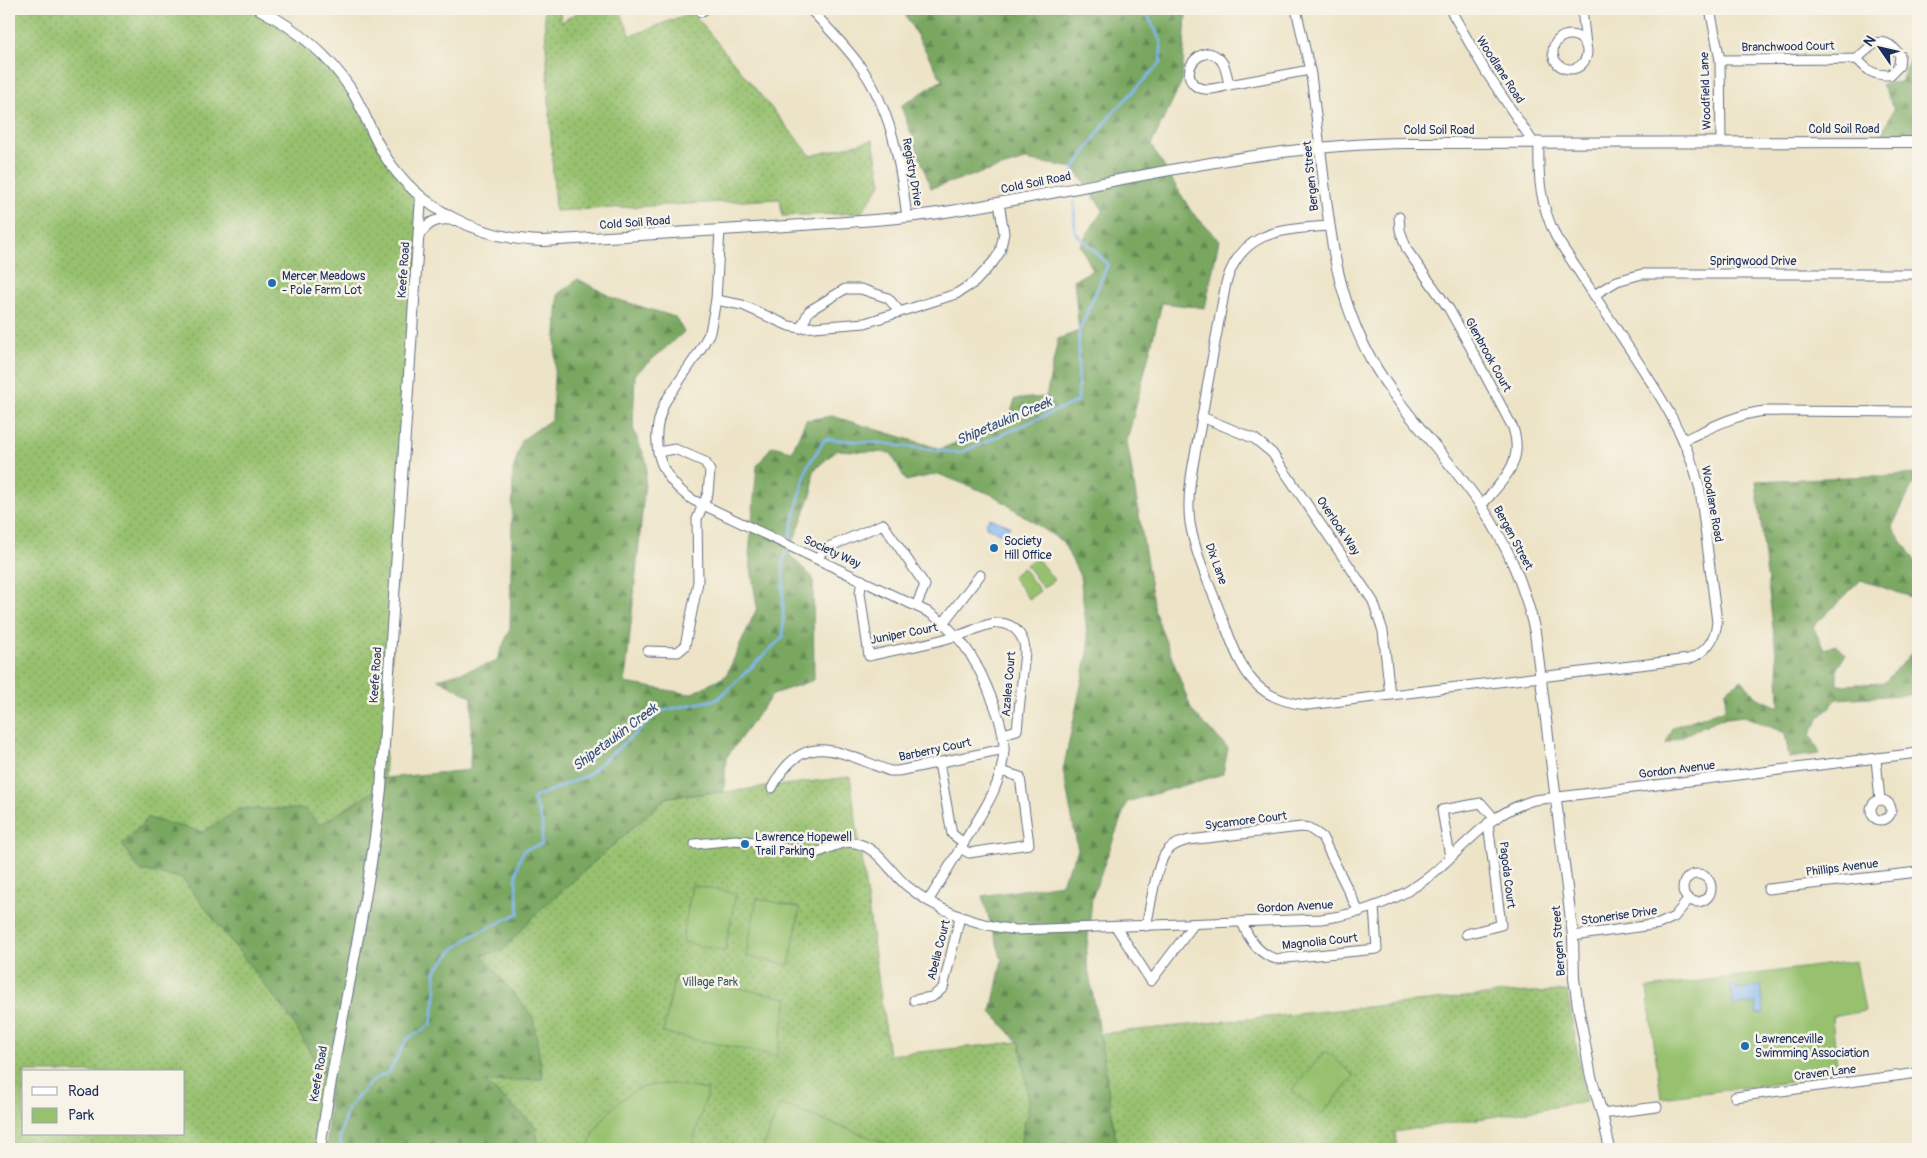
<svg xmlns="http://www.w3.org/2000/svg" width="1927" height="1158" font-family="Pangolin,sans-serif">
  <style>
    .green { fill: url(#green-dots); stroke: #597866; fill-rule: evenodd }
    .forest { fill: url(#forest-firs); stroke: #4a6b60 }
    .pitch { fill: #97c16e; stroke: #597866 }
    .water { fill: #84b7f1; stroke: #5073a8 }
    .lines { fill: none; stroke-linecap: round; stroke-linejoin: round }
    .stream { stroke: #84b7f1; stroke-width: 2.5 }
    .minor-casing { stroke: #646e83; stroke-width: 11 }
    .tertiary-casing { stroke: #646e83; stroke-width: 12 }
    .minor { stroke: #fff; stroke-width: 9 }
    .tertiary { stroke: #fff; stroke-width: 10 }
    .poi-dot { fill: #1f6fb2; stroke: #f7f3e8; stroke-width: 2 }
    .labels { text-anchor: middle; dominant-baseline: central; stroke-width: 5; stroke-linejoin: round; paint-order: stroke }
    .street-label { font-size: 12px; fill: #1b2f5e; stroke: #f7f3e8 }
    .poi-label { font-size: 12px; fill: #1b2f5e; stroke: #f7f3e8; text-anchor: start }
    .park-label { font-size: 12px; fill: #405b63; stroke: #f7f3e8 }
    .water-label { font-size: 14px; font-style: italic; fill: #355183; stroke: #f7f3e8 }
  </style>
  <defs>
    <pattern id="green-dots" width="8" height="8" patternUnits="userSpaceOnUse" patternTransform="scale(1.25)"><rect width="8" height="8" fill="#97c16e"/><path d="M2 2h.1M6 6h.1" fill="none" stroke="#7a9d5e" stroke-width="1.8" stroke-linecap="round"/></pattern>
    <pattern id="forest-firs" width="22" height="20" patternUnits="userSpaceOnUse" patternTransform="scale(1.25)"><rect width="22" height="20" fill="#79a761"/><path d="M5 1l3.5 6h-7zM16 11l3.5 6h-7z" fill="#628853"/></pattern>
  </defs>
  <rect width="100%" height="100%" fill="#f7f3e8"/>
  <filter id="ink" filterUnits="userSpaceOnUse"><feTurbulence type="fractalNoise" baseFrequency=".02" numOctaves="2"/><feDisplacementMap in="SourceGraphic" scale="10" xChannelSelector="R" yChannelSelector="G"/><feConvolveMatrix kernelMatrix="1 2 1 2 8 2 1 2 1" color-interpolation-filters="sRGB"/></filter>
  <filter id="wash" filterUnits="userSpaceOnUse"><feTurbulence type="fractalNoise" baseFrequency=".0096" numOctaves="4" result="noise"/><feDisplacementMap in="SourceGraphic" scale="20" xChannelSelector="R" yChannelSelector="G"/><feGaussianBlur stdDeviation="1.12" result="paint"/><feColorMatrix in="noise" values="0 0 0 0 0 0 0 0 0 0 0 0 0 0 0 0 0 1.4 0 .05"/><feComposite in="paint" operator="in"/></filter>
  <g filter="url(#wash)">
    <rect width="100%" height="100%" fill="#ede4c7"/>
    <g class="green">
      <path d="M9,9H259L335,69L377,141L421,197L384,778L320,1149H9ZM24,1072H184V1134H24Z"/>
      <path d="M544,9H560L561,22L584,9H619L631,36L692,12L811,156L873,140L881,184L861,213L782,216L780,199L555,211Z"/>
      <path d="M850,777L889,1055L1505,993L1567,991L1586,1102L1395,1132L1397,1149H538L536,1127L484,1081L543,1079L482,955L502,951L536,914L667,797L724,792Z"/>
    </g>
    <g class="forest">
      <path d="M902,9H1192L1186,14L1182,81L1151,145L1191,211L1219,240L1205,308L1162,303L1127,441L1155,613L1192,711L1228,748L1223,774L1127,802L1092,898L1086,957L1100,1034L1117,1149H1019L1029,1103L1020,1044L991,1012L1002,960L982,896L1061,884L1078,850L1063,770L1089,648L1080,576L1063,542L993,495L938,474L906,481L891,453L837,450L813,471L812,492L789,554L813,578L814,680L773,694L726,758L724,792L667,797L536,914L502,951L482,955L533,1017L543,1079L485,1082L536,1127L538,1149H326L331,1089L291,1019L182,878L140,870L122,845L148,818L203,832L239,809H305L320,825L371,793L384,778L470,770L472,697L438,679L496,662L510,629L513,470L522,440L552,419L558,294L578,279L613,298L675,317L684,332L635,374L633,428L647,463L625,683L690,694L726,676L757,608L749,554L757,466L772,446L792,451L806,420L832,416L941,449L1009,420L1015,399L1046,397L1058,339L1079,331L1074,280L1093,270L1080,245L1103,210L1074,168L1025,160L931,188L901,106L942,80Z"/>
      <path d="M1914,47L1918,49V136L1880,137L1894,109L1882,84L1901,82Z"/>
      <path d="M1918,474L1892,527L1918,565V594L1914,598L1861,580L1813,627L1824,649L1835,645L1846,654L1837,668V685L1884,683L1918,646V694L1837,699L1820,717L1810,734L1820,754L1789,758L1785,733L1744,716L1719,719L1666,744L1673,727L1725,709L1726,690L1742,680L1758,698L1779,707L1778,670L1756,481Z"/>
    </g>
    <g class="pitch">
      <path d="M1036,557L1054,580L1043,588L1026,565Z"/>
      <path d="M1023,568L1040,591L1029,599L1012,576Z"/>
      <path d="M692,885L736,893L725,951L682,942Z"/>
      <path d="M757,898L800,908L789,965L746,956Z"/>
      <path d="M1856,961L1865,1011L1832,1017L1838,1076L1661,1098L1647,988Z"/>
      <path d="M675,976L788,998L777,1056L663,1033Z"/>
      <path d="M1326,1051L1354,1076L1321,1115L1292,1090Z"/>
      <path d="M674,1084L708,1090L691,1149H588C595,1123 620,1094 647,1086C655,1084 665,1085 674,1084Z"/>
      <path d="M780,1104L888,1144L886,1149H763Z"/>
    </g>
    <g class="water">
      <path d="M990,518L1010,526L1006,536L986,527V522Z"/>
      <path d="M1736,985L1737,989L1761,986L1764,1013L1757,1014L1755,1003L1733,1006L1731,986Z"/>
    </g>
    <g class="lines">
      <g class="stream">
        <path d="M1073,174L1074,168L1110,116L1161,62V41L1144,9"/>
        <path d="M789,539L807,467L825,439L878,443L960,453L1078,401L1079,331L1108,264L1075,232L1074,201"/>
        <path d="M341,1149L340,1136L347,1109L373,1080L389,1072L407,1039L431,1025L436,990L435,971L454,949L472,936L519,913C517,890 512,871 524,850L542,844V822L533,798L586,776L661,711L718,699L783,637V563L786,552"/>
      </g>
    </g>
  </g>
  <g filter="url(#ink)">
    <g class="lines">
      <defs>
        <g id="minor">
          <path d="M810,9C826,26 843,43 858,63C892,109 900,162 907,217"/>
          <path d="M1296,9L1311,75L1320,148"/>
          <path d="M1450,9L1486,72L1533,142"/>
          <path d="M1582,9L1586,45"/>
          <path d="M1710,9L1720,60L1721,142"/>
          <path d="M701,12L705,9"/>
          <circle cx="1570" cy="52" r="17"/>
          <path d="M1209,53C1225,57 1226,71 1229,85C1222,87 1213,90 1205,89C1182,87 1185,56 1209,53Z"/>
          <path d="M1720,60L1857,59C1869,72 1873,75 1890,75L1899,66L1900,55C1883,32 1872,44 1857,59"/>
          <path d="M1229,85L1310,70"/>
          <path d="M1399,217L1400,230L1407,250L1449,309L1467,341L1513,428C1525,463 1502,481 1481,506"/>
          <path d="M1329,226C1282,230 1242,229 1226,283C1217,332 1208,380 1200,429C1194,460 1186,492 1190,523C1196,559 1214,594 1226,628C1243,672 1254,700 1308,705L1689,659C1706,652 1715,641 1717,622L1700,490C1687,434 1656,389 1625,342C1602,307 1579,272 1556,237C1540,204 1538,179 1539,142"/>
          <path d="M720,230L716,300L710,332L699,352L665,402C648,441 657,476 693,500L930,613C958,632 974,656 987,687C995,707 1004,727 1004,749C1003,784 983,811 966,839C953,860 941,881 928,901"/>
          <path d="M1594,295L1617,281L1642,274H1918"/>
          <path d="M716,300L742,305L789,326L801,328L865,323L956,294L975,282L994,261L1000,252L1004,233L999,203"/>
          <path d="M801,328L809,311L845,289H861L888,298L900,312"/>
          <path d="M1202,417L1255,439L1272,453L1373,601L1383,631L1390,695"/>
          <path d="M1684,440C1710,428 1736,414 1765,411L1918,412"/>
          <path d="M817,559L824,549L883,524L925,585L916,606"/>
          <path d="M862,580L860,593L869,656C899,649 930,644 959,635C972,632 987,622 1000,623C1015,624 1025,637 1025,652L1017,730L1003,734"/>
          <path d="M944,622L980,575"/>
          <path d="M648,651L678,652L685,646L698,582L697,519L708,493L710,471L705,462L675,449L658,452"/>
          <path d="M1876,759L1880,800"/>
          <path d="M939,763L952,834L964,843"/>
          <path d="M772,788C803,727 840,753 890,771H898L1004,749"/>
          <circle cx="1881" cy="810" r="10"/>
          <path d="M695,844L736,840L754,842L811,854C826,852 838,840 855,843C878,847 890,872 907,886C939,912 976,925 1016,930L1321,919C1360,914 1398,901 1430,876C1466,846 1487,814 1534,800L1918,753"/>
          <path d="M960,848L969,853L1029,844L1020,777L1001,771"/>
          <path d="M1450,857L1442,810L1481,803L1494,818"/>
          <circle cx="1697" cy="888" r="14"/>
          <path d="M1768,889L1918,872"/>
          <path d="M1242,922C1248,938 1258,954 1276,959L1377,949L1374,907"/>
          <path d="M1146,926C1151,907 1155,864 1168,850C1174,844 1181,842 1189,840L1301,827L1309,828L1322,837L1359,912"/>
          <path d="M1116,927L1151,981L1194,924"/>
          <path d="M1466,934L1501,925L1488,823"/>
          <path d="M1573,936L1659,924L1674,917L1689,899"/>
          <path d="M914,1000L932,997L943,988L960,917"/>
          <path d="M1735,1097L1918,1073"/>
          <path d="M1602,1114L1657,1107"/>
        </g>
        <g id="tertiary">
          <path d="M259,9C295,28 327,53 350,88C364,109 371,134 385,156C420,210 479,239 543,241C619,237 695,232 771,227C829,223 887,221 945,212C1099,188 1252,144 1409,143L1918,142"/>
          <path d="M1320,148C1329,224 1333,290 1371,359C1401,413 1448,456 1482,507C1508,546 1525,587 1535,632L1573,936L1574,979L1578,1006L1591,1077L1602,1114L1610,1149"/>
          <path d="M419,235C428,222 438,217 454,220"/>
          <path d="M320,1149C337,1029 368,910 381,789L421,197"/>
        </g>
      </defs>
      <use href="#minor" class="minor-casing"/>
      <use href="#tertiary" class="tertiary-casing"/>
      <use href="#minor" class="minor"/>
      <use href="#tertiary" class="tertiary"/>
    </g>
  </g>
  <g class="poi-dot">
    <circle cx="272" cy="283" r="5"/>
    <circle cx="994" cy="548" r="5"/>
    <circle cx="745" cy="844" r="5"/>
    <circle cx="1745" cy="1046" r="5"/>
  </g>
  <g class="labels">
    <g class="street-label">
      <text transform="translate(1788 47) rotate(-1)">Branchwood Court</text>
      <text transform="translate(1500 70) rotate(57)">Woodlane Road</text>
      <text transform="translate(1706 91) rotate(-92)">Woodfield Lane</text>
      <text x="1844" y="129">Cold Soil Road</text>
      <text x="1439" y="130">Cold Soil Road</text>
      <text transform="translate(912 172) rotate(80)">Registry Drive</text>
      <text transform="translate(1311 176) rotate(-96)">Bergen Street</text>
      <text transform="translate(1036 183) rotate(-11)">Cold Soil Road</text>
      <text transform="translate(635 223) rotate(-4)">Cold Soil Road</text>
      <text x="1753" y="261">Springwood Drive</text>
      <text transform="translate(404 270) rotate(-86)">Keefe Road</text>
      <text transform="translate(1488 355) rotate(61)">Glenbrook Court</text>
      <text transform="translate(1712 504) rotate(80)">Woodlane Road</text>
      <text transform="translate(1338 526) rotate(56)">Overlook Way</text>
      <text transform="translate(1513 538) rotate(62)">Bergen Street</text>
      <text transform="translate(832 552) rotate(25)">Society Way</text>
      <text transform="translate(1216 564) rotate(70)">Dix Lane</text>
      <text transform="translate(904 634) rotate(-11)">Juniper Court</text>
      <text transform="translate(376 675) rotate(-86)">Keefe Road</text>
      <text transform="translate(1009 684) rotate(-85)">Azalea Court</text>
      <text transform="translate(935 750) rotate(-12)">Barberry Court</text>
      <text transform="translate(1677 770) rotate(-7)">Gordon Avenue</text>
      <text transform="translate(1246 821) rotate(-7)">Sycamore Court</text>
      <text transform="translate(1842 868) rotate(-7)">Phillips Avenue</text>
      <text transform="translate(1507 875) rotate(83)">Pagoda Court</text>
      <text transform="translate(1295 907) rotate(-3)">Gordon Avenue</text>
      <text transform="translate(1619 916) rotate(-8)">Stonerise Drive</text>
      <text transform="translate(1559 941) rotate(-94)">Bergen Street</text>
      <text transform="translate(1320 942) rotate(-6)">Magnolia Court</text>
      <text transform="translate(939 950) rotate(-76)">Abelia Court</text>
      <text transform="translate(1825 1073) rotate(-7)">Craven Lane</text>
      <text transform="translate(319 1074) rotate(-80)">Keefe Road</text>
    </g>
    <g class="poi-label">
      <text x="282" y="276">Mercer Meadows<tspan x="282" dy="14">- Pole Farm Lot</tspan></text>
      <text x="1004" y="541">Society<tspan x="1004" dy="14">Hill Office</tspan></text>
      <text x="755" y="837">Lawrence Hopewell<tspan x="755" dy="14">Trail Parking</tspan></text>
      <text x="1755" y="1039">Lawrenceville<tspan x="1755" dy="14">Swimming Association</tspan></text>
    </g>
    <g class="park-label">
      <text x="710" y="982">Village Park</text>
    </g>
    <g class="water-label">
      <text transform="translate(1004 421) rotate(-23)">Shipetaukin Creek</text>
      <text transform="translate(615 737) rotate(-37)">Shipetaukin Creek</text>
    </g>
  </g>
  <rect width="1927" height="1158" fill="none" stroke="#f7f3e8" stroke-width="30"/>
  <rect x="22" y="1070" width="162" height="65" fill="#f7f3e8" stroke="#9fa5b1"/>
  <rect x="32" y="1087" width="25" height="8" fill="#ffffff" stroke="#9fa5b1"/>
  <text x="68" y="1096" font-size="15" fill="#1b2f5e">Road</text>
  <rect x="32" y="1108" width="25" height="15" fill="#97c16e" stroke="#9fa5b1"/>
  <text x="68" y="1120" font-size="15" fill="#1b2f5e">Park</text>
  <g transform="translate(1880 48) rotate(304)" stroke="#f7f3e8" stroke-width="4" paint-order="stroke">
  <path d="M0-4L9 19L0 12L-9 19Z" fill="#1b2f5e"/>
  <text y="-8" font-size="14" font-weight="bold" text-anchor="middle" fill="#1b2f5e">N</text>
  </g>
</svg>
